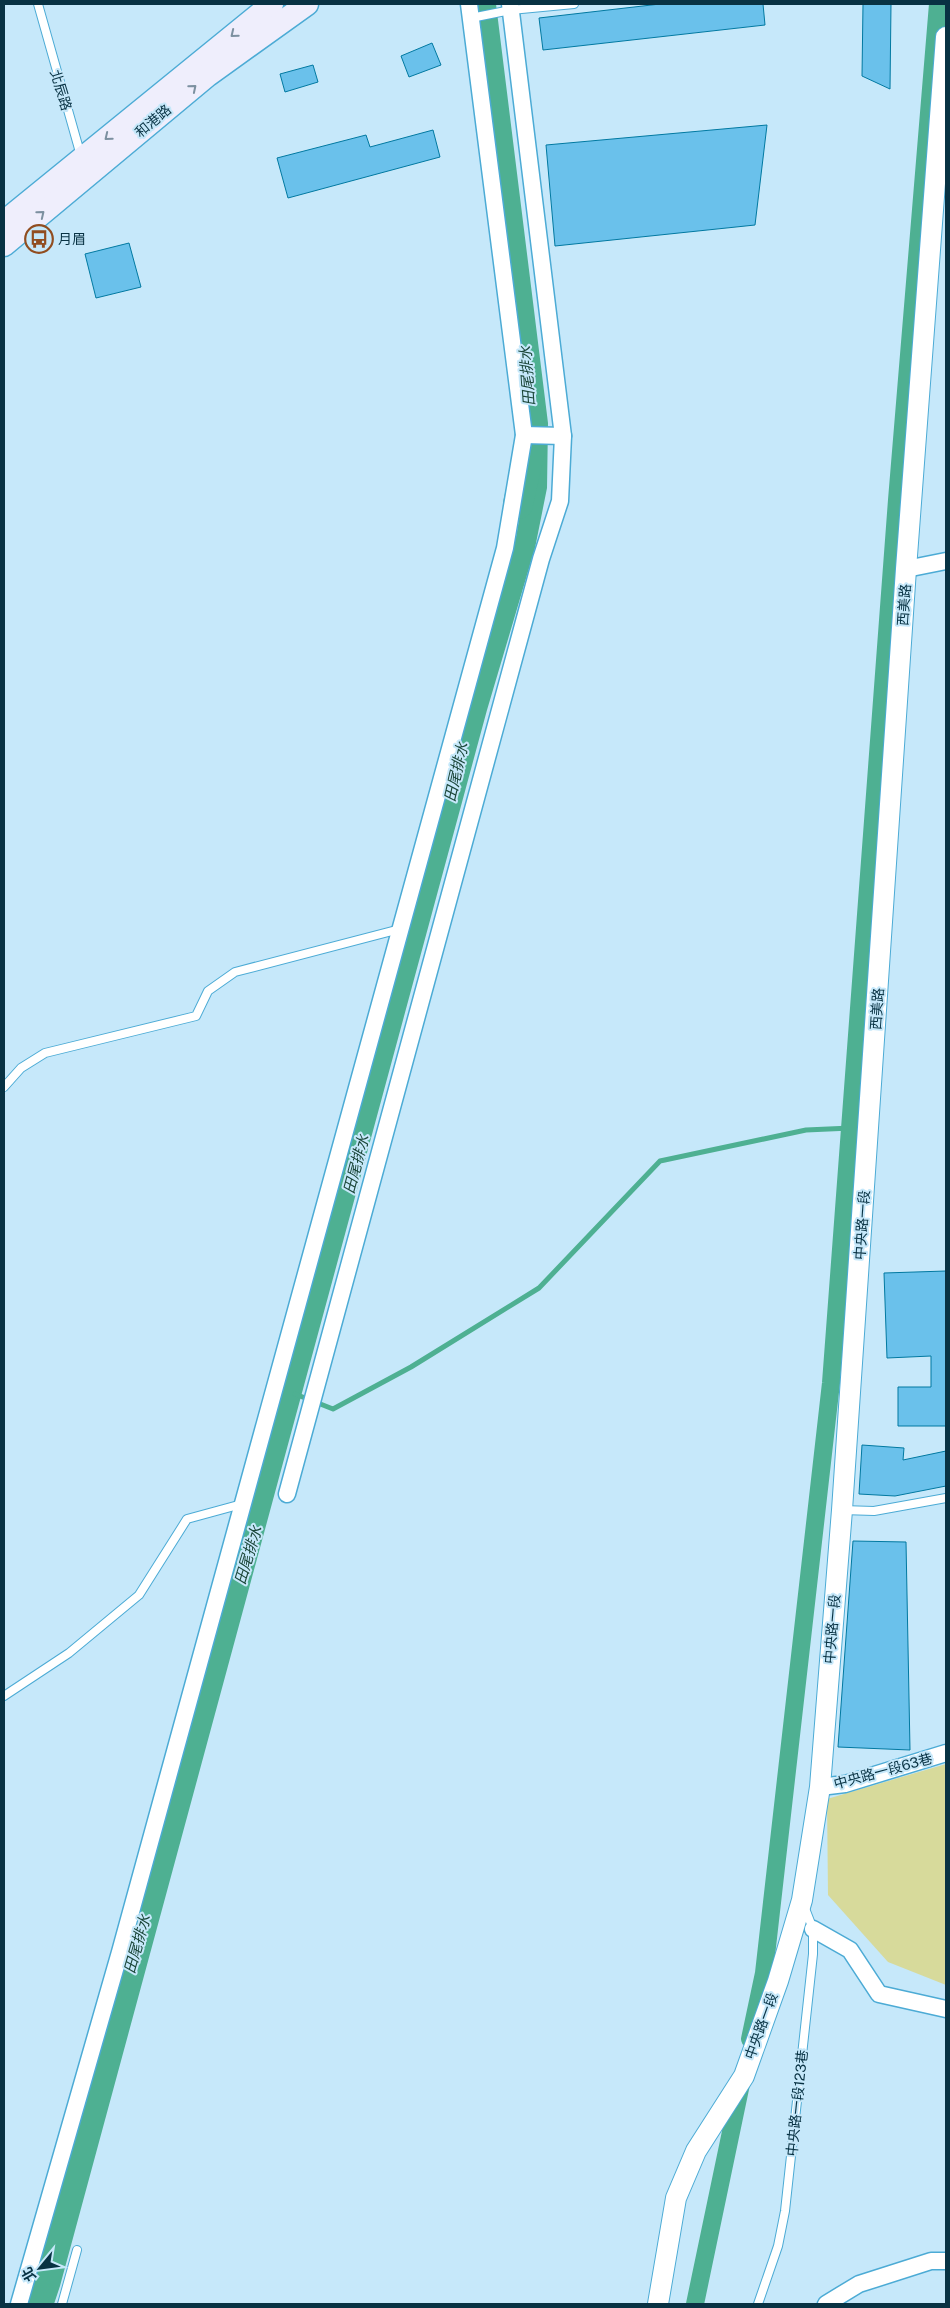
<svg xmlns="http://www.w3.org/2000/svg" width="950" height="2308" font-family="'Public Sans','Noto Sans TC',sans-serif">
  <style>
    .green { fill: #d7da9b }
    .water { fill: #4eb092 }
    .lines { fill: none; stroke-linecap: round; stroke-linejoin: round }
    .stream { stroke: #4eb092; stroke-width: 5 }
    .canal { stroke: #4eb092; stroke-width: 18 }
    .river { stroke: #4eb092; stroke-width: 30 }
    .building { fill: #6ac1eb; stroke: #0179a1 }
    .service-casing { stroke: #4cabd5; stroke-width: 10 }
    .minor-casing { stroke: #4cabd5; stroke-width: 19 }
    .tertiary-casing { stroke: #4cabd5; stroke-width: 22 }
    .secondary-casing { stroke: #4cabd5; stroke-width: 25 }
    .service { stroke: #fff; stroke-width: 8 }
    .minor { stroke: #fff; stroke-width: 16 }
    .tertiary { stroke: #fff; stroke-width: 20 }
    .secondary { stroke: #efeefc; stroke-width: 22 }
    .oneway { stroke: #7c90a0 }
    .labels { text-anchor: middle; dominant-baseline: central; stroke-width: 4; stroke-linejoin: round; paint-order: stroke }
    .street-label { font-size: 14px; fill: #083243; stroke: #c6e8fa }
    .poi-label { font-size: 14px; fill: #083243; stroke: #c6e8fa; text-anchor: start }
    .water-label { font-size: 15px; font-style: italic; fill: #1b4639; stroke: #c6e8fa }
  </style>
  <rect width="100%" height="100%" fill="#c6e8fa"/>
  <path class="green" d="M946,1764V1985L888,1962L828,1895L827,1799Z"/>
  <path class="water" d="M476,4H496L548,423L547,488L535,548L487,710L60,2286L54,2304H27L516,537L531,451L530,439Z"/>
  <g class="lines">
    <path class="stream" d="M295,1394L333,1409L411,1367L539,1288L660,1161L806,1130L851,1128"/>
    <g class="canal">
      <path d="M750,2039L764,1973L831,1383L897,500L938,4"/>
      <path d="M695,2304L741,2084"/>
    </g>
    <path class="river" d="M518,504L531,446L529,407"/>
  </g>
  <g class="building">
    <path d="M660,4H763L765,25L543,50L539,18Z"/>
    <path d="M863,4H891L890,89L862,76Z"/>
    <path d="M432,43L441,65L409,77L401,56Z"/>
    <path d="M313,65L318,82L285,92L280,74Z"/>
    <path d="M767,125L755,225L555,246L546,145Z"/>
    <path d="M433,130L440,157L288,198L277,158L366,135L370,147Z"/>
    <path d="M129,243L141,287L96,298L85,254Z"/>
    <path d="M946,1271V1426H898V1387H931V1356L887,1358L884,1273Z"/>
    <path d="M862,1445L904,1448L903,1460L946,1451V1486L895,1496L859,1494Z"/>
    <path d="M853,1541L906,1542L910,1750L838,1747Z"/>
  </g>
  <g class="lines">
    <defs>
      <g id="service">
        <path d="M38,4L81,156"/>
        <path d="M471,18L511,10L574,4"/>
        <path d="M4,1087L21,1068L45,1053L196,1016L208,991L235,972L400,929"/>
        <path d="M842,1510L874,1511L946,1498"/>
        <path d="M4,1696L69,1653L139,1595L187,1519L242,1504"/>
        <path d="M62,2304L77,2250"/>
        <path d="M758,2304L778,2246L785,2211L813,1954V1929L804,1906"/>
      </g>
      <g id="minor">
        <path d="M524,435L563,436"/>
        <path d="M906,569L946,561"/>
        <path d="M287,1494L541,559L560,501L563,436L510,4"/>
        <path d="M820,1787L845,1784L946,1753"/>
        <path d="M813,1929L850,1950L879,1994L946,2009"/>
        <path d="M19,2304L120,1952L505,548L524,435L469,4"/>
        <path d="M826,2304L859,2284L931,2261H946"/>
      </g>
      <path id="tertiary" d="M658,2304L676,2198L696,2151L744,2076L778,1981L802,1900L820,1787L842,1510L906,569L946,37"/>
      <g id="secondary">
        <path d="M4,222L272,4"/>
        <path d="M4,245L208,75L307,4"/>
      </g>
    </defs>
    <use href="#service" class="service-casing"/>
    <use href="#minor" class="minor-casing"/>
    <use href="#tertiary" class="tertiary-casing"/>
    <use href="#secondary" class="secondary-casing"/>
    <use href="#service" class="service"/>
    <use href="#minor" class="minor"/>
    <use href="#tertiary" class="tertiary"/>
    <use href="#secondary" class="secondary"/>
  </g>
  <defs><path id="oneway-chevron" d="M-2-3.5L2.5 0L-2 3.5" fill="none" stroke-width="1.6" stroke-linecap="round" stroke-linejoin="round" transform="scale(1.25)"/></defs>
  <g class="oneway">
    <use href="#oneway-chevron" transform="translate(234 34) rotate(141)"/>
    <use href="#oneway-chevron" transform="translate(193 88) rotate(-40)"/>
    <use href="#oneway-chevron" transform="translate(108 137) rotate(141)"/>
    <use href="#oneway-chevron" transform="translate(41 214) rotate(-39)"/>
  </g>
  <defs>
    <symbol id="bus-ring" viewBox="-11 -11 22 22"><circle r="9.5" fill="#c6e8fa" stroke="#914d20" stroke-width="1.5"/><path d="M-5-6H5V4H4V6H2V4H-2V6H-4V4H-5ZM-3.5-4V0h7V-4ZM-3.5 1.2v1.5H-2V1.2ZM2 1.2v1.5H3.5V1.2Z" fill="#914d20"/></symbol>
  </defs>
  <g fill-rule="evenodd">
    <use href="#bus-ring" x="23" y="223" width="32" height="32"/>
  </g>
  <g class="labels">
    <g class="street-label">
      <text transform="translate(61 90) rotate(73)">北辰路</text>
      <text transform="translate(153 121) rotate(-40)">和港路</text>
      <text transform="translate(904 605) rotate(-86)">西美路</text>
      <text transform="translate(877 1009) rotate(-86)">西美路</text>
      <text transform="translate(862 1225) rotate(-86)">中央路一段</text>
      <text transform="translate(832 1629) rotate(-85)">中央路一段</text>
      <text transform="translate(883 1771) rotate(-15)">中央路一段63巷</text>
      <text transform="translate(761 2026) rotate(-70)">中央路一段</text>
      <text transform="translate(797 2103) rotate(-84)">中央路一段123巷</text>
    </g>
    <g class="poi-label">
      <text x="58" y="239">月眉</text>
    </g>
    <g class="water-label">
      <text transform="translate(527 376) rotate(-94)">田尾排水</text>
      <text transform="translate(456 772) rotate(-77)">田尾排水</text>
      <text transform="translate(356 1164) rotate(-75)">田尾排水</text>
      <text transform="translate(248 1555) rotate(-73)">田尾排水</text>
      <text transform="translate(137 1944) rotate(-74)">田尾排水</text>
    </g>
  </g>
  <rect width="950" height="2308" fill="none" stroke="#083243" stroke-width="10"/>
  <g transform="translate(40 2268) rotate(241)" stroke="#c6e8fa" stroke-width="4" paint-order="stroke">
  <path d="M0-4L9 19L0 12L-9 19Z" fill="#083243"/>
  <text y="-8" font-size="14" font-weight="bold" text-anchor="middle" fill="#083243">北</text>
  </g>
</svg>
